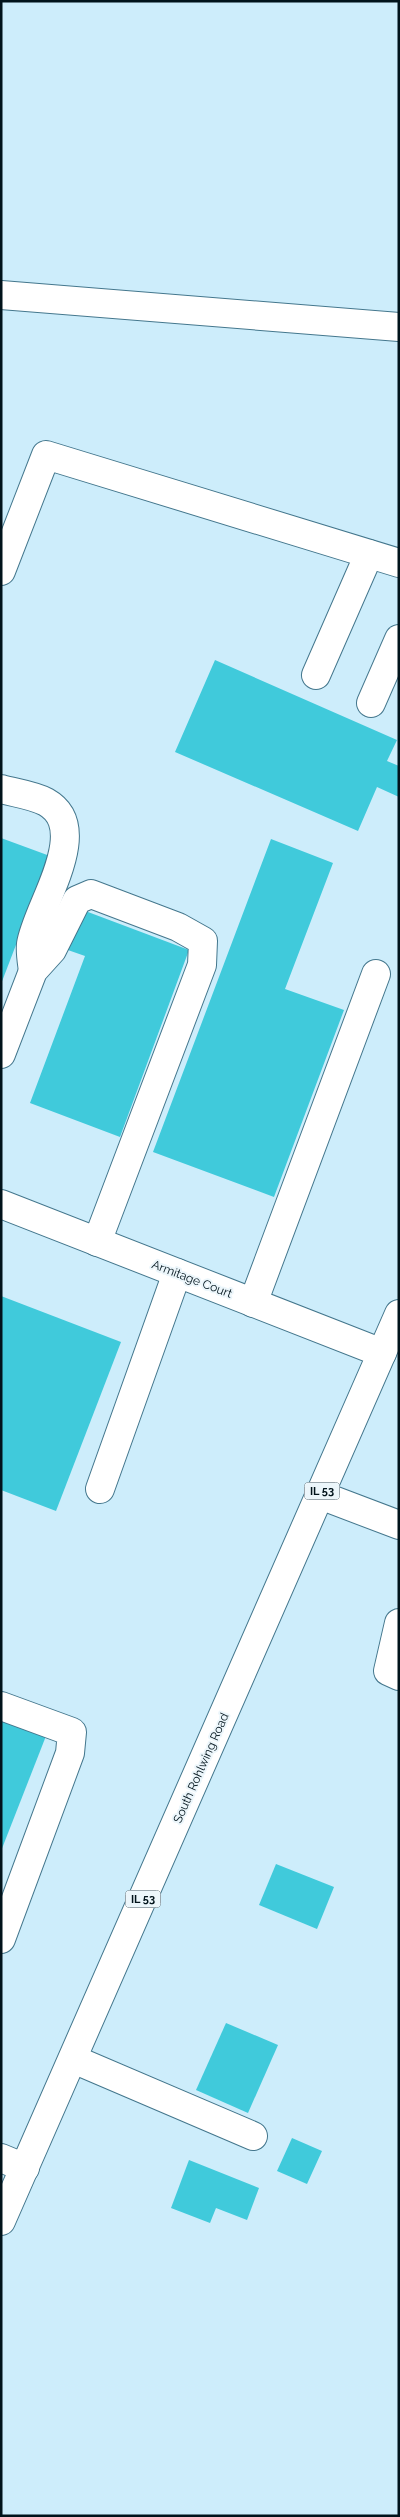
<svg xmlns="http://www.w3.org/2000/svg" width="400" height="2517" font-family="Raleway,sans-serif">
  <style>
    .building { fill: #40cadb }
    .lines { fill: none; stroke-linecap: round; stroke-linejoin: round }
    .minor-casing { stroke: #44778d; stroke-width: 30 }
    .major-casing { stroke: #44778d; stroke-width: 30 }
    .minor { stroke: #fff; stroke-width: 28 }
    .major { stroke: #fff; stroke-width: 28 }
    .labels { text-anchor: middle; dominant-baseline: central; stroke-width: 4; stroke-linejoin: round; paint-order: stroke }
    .shield { fill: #ecf6fb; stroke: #48575e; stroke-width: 1 }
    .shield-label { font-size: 11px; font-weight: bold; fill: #01131b }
    .street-label { font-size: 12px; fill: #01131b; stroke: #ecf6fb }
  </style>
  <rect width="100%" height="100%" fill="#cdedfb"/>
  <g class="building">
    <path d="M215,660L397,740L387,761L399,766V797L377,787L358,831L175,752Z"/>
    <path d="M1,838L50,856L1,984Z"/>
    <path d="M271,839L333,863L285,989L344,1010L274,1197L153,1152Z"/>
    <path d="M80,909L189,950L120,1137L30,1103L85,956L65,949Z"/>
    <path d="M1,1296L121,1342L56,1511L1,1490Z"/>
    <path d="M1,1719L46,1736L1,1851Z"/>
    <path d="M276,1864L334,1887L317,1929L259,1905Z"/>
    <path d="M226,2023L278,2045L248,2113L196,2090Z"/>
    <path d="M292,2138L322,2151L307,2184L277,2171Z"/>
    <path d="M189,2160L259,2188L247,2220L216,2208L210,2223L171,2208Z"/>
  </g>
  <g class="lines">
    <defs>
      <g id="minor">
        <path d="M1,295L399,327"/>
        <path d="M1,571L46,455L399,563"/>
        <path d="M316,675L369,554"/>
        <path d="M371,703L399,639"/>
        <path d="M1,789C15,793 33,795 46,802C94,829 36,908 31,944C30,953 32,963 33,971"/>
        <path d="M1,1054L33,971L52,950L77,900L91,894L178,927L203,941L202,965L97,1242"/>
        <path d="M1,1204L382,1353"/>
        <path d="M253,1303L376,974"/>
        <path d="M100,1489L177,1273"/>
        <path d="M320,1495L399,1525"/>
        <path d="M399,1623L388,1671L399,1676"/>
        <path d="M1,1706L72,1732L70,1753L1,1939"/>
        <path d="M73,2059L253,2136"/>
        <path d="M1,2158L25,2168"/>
      </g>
      <path id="major" d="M1,2221L399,1314"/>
    </defs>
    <use href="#minor" class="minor-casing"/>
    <use href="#major" class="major-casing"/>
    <use href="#minor" class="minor"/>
    <use href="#major" class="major"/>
  </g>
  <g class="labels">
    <g class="shield">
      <rect x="304.5" y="1482.5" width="35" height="17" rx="4"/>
      <rect x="125.5" y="1890.5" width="35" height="17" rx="4"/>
    </g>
    <g class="shield-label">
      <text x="322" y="1491">IL 53</text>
      <text x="143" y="1899">IL 53</text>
    </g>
    <g class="street-label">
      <text transform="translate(192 1279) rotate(21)">Armitage Court</text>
      <text transform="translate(201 1768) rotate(-66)">South Rohlwing Road</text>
    </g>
  </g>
  <rect width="400" height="2517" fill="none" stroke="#01131b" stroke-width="5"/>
</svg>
